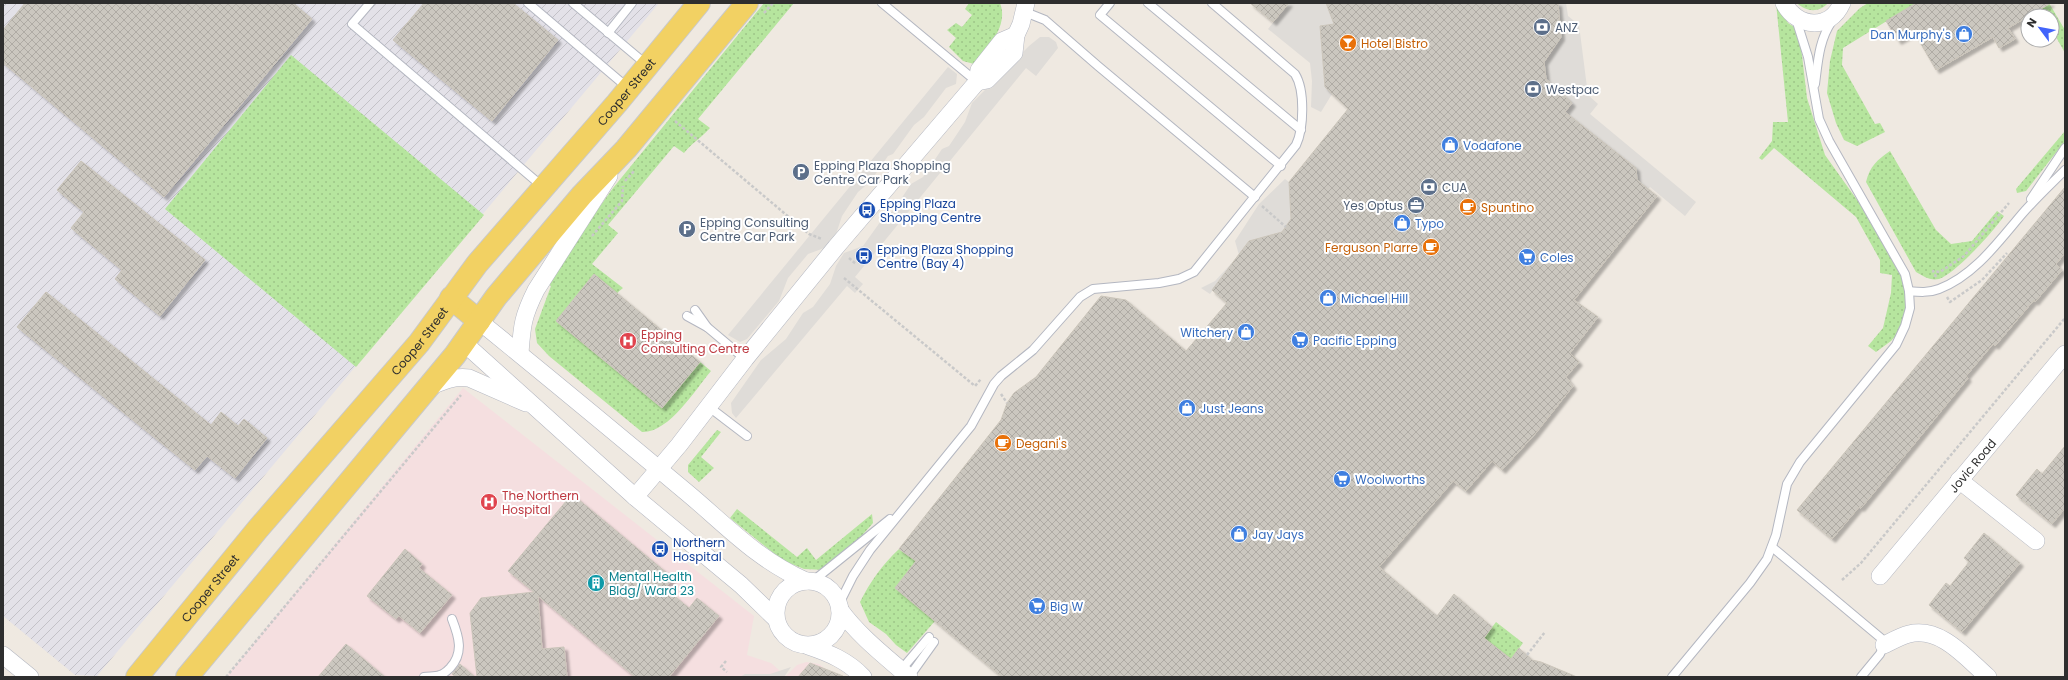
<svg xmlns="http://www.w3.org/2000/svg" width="2068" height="680" font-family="Poppins,sans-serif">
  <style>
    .industrial { fill: url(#industrial-furrows) }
    .medical { fill: #f5dfe0 }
    .green { fill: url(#green-dots) }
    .plaza { fill: #dfdcd8 }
    .building { fill: url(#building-cross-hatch); stroke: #cbc5ba; filter: url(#shadow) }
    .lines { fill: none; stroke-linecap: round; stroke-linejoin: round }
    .service-casing { stroke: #b4b7c1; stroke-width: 10 }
    .minor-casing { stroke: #b4b7c1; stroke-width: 18 }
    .primary-casing { stroke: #c9c9c9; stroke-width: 24 }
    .path { stroke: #c9c9c9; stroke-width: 2.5; stroke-dasharray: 3 2; stroke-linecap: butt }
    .service { stroke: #fff; stroke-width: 8 }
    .minor { stroke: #fff; stroke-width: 17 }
    .primary { stroke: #f2d163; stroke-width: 22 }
    .labels { text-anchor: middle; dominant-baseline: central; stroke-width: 4; stroke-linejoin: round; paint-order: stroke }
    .service-label { font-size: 12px; fill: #4e5e75; stroke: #fff; text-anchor: start }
    .shop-label { font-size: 12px; fill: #366cbe; stroke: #fff; text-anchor: start }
    .food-label { font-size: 12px; fill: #c56008; stroke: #fff; text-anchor: start }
    .street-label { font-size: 12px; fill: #2e2e2e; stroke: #fff }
    .transit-label { font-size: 12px; fill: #164399; stroke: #fff; text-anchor: start }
    .health-label { font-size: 12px; fill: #be3a42; stroke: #fff; text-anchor: start }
    .culture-label { font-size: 12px; fill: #0d838f; stroke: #fff; text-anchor: start }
  </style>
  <defs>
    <pattern id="industrial-furrows" width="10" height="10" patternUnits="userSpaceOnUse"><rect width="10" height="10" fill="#e3e1e8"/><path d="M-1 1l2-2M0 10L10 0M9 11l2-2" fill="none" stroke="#c3c1c7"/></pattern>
    <pattern id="green-dots" width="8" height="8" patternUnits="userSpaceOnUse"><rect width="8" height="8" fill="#b6e59e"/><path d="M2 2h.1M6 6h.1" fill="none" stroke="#9dc588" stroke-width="1.8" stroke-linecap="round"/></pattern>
    <pattern id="building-cross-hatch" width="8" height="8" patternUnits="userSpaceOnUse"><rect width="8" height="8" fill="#cbc7bf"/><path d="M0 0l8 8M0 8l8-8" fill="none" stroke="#afaba4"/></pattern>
    <filter id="shadow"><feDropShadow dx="3.5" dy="3.5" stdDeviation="1" flood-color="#0004"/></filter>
  </defs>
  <rect width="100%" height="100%" fill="#efe9e1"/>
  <path class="industrial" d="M3,3H659L97,676L75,675L3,616Z"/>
  <path class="medical" d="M463,388L754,616L747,655L771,663L786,676L797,665L806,662L819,664L836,677H226Z"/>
  <g class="green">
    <path d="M764,3H794L698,119L710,128C701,138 692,143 684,153L674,146L608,225L618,233L592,264L623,288L617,293L594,274L556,321L662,408L700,362L711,371C695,390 669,433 642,432L549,356L537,343L535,329L551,286L546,282L613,188Z"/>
    <path d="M969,3H1000C1009,25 988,49 974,64L963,61L949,47L956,38L947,30L956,23L962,27L972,15L965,9Z"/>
    <path d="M1776,3L1788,23L1799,30L1807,98L1825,155L1892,249L1909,291L1905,326L1891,341L1876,352L1868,346L1883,328L1891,293L1892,275L1880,273V260L1856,217L1774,148L1762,160L1759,158L1772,141L1773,122H1788Z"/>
    <path d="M1797,3H1828C1819,13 1806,12 1797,3Z"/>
    <path d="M1868,3H1916L1843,48L1842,65L1875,124L1880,123L1885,132L1857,146L1844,140L1836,123L1827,93L1830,61L1837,31L1860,8Z"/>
    <path d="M2034,3H2049L2065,30V53L2052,30V16H2042Z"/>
    <path d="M291,55L484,215L356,367L165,209Z"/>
    <path d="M2065,131V141L2026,191L2017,193L2016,189Z"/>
    <path d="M1890,151L1936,230L1951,244L1972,241L1997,211L2004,216C1995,230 1955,274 1939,279C1930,281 1923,276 1916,272L1866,182C1870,166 1877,160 1890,151Z"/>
    <path d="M717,430L721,432L701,457L714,468L699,482L688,472V465Z"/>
    <path d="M737,509L797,557L807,548L816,560L872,514L873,523L841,559L826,570L804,569L782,560L730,518Z"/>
    <path d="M899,549L916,561L895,588L935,621L907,653L896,645L886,634L869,622L860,602C870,582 882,565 899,549Z"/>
    <path d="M1496,622L1523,643L1511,659L1484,638Z"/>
  </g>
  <g class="plaza">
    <path d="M1289,3H1326L1342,32L1332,24L1320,26L1325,87L1332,94L1321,112L1311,107L1312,81L1310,63L1268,29Z"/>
    <path d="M1558,3H1566L1568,16L1579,25L1588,95L1598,104L1590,114L1696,202L1685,216L1650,187L1648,189L1637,180L1636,168L1565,112L1572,103L1546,79L1544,62L1561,37Z"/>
    <path d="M1040,37H1049L1056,42L1058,48L1036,76L1026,68L855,277L863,284L855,293L847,286L736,418L732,413L731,403L761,360L786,339L803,313L813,307L830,284L836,266L844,253L863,246L883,218L893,211L911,184L923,177L942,149L949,146L965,122L972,103L1029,46Z"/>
    <path d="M948,67L957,74L956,84L946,88L924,117L914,125L893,154L888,156L870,182L858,192L842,216L836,234L827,247L808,254L788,278L779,301L747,339L740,342L728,335Z"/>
    <path d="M1285,179L1289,182L1291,219L1283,232L1249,241L1210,294L1201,288L1215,281L1239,255L1235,241L1259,204Z"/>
    <path d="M791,667L784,677H740L745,674H770Z"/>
  </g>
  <g class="building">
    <path d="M25,3H293L312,19L164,197L3,63V30Z"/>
    <path d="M424,3H513L558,40L492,121L393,40Z"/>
    <path d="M1250,3H1289L1273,22Z"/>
    <path d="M1326,3H1558L1561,37L1544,62L1546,79L1572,103L1565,112L1636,168L1637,180L1657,196L1574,300L1598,317L1570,353L1579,362L1566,377L1573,386L1535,434L1502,470L1492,461L1466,491L1453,481L1379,567L1437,616L1454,594L1492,627L1484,638L1511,659L1519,648L1532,660L1541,662L1577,677H1002L895,588L916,561L899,549L1001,420L1007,403L1014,393L1036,377L1101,296L1126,300L1186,351L1227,303L1212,290L1249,241L1282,232L1291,219L1289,182L1348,109L1325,87L1320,26L1334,24Z"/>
    <path d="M1916,3H2051L2008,28L2015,39L1999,48L1993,37L1936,70L1914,32L1898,41L1886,21Z"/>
    <path d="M81,161L205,260L160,316L115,279L122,270L71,228L84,212L57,190Z"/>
    <path d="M2065,187V253L2056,264L2062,270L2035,302L2034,300L1995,346L1993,344L1966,376L1968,378L1915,443L1861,508L1859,507L1832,539L1797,510Z"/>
    <path d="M594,274L700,362L662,408L556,321Z"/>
    <path d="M46,292L211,425L221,412L238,426L244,419L267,438L235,478L207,456L195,470L17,327Z"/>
    <path d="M2065,446V508L2052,524L2016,495L2037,469L2042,474Z"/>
    <path d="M572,494L673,578L665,588L689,608L697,598L719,616L669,677H635L538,596L542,649L564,647L567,677H477L470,613L481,598L534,592L508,571Z"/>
    <path d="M1984,533L2020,563L1962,632L1929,605L1946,583L1950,586L1969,562L1964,558Z"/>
    <path d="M405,549L422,564L419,568L452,595L420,633L399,616L396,619L367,596Z"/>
    <path d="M346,644L385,677H318Z"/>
    <path d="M810,663L843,676V677H798Z"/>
    <path d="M460,664L475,677H456L452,674Z"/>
  </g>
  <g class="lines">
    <defs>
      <g id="service">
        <path d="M370,3L352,24L543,187"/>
        <path d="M528,3L628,88"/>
        <path d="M573,3L647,65"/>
        <path d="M882,3L977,82"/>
        <path d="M1110,3L1100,15L1281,166"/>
        <path d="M1148,3L1301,130"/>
        <path d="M1025,12L1045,20L1098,66L1255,197"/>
        <path d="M608,33L632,3"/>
        <path d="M1815,84C1818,61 1819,40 1832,21"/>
        <path d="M2031,199L2065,148"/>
        <path d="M1909,291C1919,292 1929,293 1939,289C1974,276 1999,241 2022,214C2036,198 2051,184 2065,170"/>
        <path d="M695,310L707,327"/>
        <path d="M687,316L707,327L745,359"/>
        <path d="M709,407L747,436"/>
        <path d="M1772,547L1882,639L1884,645L1880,654L1861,677"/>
        <path d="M813,581L890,519"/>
        <path d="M839,604L853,576L870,550L971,426L994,384L1001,376L1033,350L1080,297L1093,289L1159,283L1179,279L1194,272L1296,145C1304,128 1305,90 1295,74L1212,3"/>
        <path d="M900,671L929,637"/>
        <path d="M424,677C429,676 435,677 440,675C444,674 447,671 450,668C464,653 459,637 452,619"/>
        <path d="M909,677L934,642"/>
        <path d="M1672,677L1750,583L1767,559L1776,535L1787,484L1800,462L1896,345L1905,326L1910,308L1909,291L1905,274L1829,141L1819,119L1808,57L1796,19"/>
      </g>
      <g id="minor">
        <path d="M1784,3C1797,28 1830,31 1842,3"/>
        <path d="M977,82L987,80L1014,53L1016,35L1021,24L1026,3"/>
        <path d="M479,321C548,377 617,434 685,491C725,524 757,560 806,581"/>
        <path d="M464,343L635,497L741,585L775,618"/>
        <path d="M520,353C522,325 523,316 536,290L609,176"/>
        <path d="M429,387C443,381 454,376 469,378L526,403"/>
        <path d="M1959,480L2036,541"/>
        <path d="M635,497L679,445L745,359L836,247L977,82L979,70L1002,41L1016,35"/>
        <path id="s1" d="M1880,576L2065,354"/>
        <circle cx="808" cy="613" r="32"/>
        <path d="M840,610C859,636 885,656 909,677"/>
        <path d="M1884,645C1892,641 1901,636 1909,634C1941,626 1967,659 1988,677"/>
        <path d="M808,646C829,653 848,661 863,677"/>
        <path d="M3,655L30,677"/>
      </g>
      <g id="primary">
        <path d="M451,298L479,321"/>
        <path id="s2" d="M137,677L257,530L419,343L477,264L617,103L699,3"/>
        <path d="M187,677L455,355L496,297L582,195L626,149L747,3"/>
      </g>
    </defs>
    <use href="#service" class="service-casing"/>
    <use href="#minor" class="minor-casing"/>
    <use href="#primary" class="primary-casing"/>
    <g class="path">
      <path d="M764,13L773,3"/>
      <path d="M675,121L809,234L822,239"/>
      <path d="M625,181L635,170"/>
      <path d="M1262,206L1286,227"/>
      <path d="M592,236L622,201L623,186"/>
      <path d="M849,258L856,264"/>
      <path d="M1936,277L1933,271L1940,272L1964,256L2009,203"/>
      <path d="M844,278L975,386L981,379"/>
      <path d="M1947,297L1950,302L1982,280L2007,253"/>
      <path d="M1001,394L1007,403"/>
      <path d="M1842,580L1861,563L2065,318"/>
      <path d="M1527,655L1545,632"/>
      <path d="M726,661L721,667L727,672"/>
      <path d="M226,677L461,395"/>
    </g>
    <use href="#service" class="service"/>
    <use href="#minor" class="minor"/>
    <use href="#primary" class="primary"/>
  </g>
  <defs>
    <symbol id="bank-disc" viewBox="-11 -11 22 22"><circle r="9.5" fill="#5c6f8a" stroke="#fff"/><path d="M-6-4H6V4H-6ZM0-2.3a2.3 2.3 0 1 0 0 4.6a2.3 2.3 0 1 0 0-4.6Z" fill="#fff"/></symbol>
    <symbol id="shop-disc" viewBox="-11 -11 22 22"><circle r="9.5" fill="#3f7fe0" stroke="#fff"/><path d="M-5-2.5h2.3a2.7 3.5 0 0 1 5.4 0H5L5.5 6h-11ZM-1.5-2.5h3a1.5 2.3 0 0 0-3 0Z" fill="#fff"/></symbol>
    <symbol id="bar-disc" viewBox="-11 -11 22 22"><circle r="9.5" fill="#e8710a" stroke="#fff"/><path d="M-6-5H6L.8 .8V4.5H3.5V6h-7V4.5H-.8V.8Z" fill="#fff"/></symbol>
    <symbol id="parking-disc" viewBox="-11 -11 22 22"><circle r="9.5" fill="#5c6f8a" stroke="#fff"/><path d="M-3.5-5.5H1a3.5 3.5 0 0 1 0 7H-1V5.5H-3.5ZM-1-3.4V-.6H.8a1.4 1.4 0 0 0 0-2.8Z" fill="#fff"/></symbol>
    <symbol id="office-disc" viewBox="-11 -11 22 22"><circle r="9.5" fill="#5c6f8a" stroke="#fff"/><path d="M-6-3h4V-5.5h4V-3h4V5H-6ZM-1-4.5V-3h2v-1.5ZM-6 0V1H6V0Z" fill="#fff"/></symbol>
    <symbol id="cafe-disc" viewBox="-11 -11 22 22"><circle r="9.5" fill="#e8710a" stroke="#fff"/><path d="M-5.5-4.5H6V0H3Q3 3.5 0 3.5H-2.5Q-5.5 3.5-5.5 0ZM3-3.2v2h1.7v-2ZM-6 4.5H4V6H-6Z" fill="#fff"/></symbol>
    <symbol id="bus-disc" viewBox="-11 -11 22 22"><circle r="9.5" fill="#1a4fb4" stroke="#fff"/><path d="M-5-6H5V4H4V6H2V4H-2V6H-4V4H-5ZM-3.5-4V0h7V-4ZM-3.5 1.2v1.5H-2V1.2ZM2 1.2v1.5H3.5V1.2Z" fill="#fff"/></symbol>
    <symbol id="supermarket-disc" viewBox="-11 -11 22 22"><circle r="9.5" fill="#3f7fe0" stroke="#fff"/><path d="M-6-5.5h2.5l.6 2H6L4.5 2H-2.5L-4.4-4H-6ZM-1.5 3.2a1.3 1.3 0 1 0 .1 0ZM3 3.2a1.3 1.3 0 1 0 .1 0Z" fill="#fff"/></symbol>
    <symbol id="hospital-disc" viewBox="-11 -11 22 22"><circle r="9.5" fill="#e0444e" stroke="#fff"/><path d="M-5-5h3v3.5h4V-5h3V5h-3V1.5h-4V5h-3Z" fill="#fff"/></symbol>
    <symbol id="building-disc" viewBox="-11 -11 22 22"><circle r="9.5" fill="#0f9aa8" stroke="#fff"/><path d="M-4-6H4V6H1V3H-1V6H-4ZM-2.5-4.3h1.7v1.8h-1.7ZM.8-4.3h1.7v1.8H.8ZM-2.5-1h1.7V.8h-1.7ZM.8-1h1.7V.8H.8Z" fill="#fff"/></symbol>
  </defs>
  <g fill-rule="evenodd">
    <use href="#bank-disc" x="1532" y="17" width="20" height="20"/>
    <use href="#shop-disc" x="1954" y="24" width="20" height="20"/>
    <use href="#bar-disc" x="1338" y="33" width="20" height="20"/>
    <use href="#bank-disc" x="1523" y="79" width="20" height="20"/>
    <use href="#shop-disc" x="1440" y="135" width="20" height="20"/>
    <use href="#parking-disc" x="791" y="162" width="20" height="20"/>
    <use href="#bank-disc" x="1419" y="177" width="20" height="20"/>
    <use href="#office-disc" x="1406" y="195" width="20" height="20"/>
    <use href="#cafe-disc" x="1458" y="197" width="20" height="20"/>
    <use href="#bus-disc" x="857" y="200" width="20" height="20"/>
    <use href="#shop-disc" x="1392" y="213" width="20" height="20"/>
    <use href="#parking-disc" x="677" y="219" width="20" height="20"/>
    <use href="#cafe-disc" x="1421" y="237" width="20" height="20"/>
    <use href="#bus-disc" x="854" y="246" width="20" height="20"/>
    <use href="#supermarket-disc" x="1517" y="247" width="20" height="20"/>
    <use href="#shop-disc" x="1318" y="288" width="20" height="20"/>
    <use href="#shop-disc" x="1236" y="322" width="20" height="20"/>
    <use href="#supermarket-disc" x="1290" y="330" width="20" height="20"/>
    <use href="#hospital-disc" x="618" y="331" width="20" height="20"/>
    <use href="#shop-disc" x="1177" y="398" width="20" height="20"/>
    <use href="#cafe-disc" x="993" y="433" width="20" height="20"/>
    <use href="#supermarket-disc" x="1332" y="469" width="20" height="20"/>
    <use href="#hospital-disc" x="479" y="492" width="20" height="20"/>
    <use href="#shop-disc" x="1229" y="524" width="20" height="20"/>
    <use href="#bus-disc" x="650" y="539" width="20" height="20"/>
    <use href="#building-disc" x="586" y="573" width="20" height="20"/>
    <use href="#supermarket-disc" x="1027" y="596" width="20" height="20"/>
  </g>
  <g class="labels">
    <g class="service-label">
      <text x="1555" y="27">ANZ</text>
      <text x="1546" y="89">Westpac</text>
      <text x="814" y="165">Epping Plaza Shopping<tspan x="814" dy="14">Centre Car Park</tspan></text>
      <text x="1442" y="187">CUA</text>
      <text x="1403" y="205" text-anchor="end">Yes Optus</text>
      <text x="700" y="222">Epping Consulting<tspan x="700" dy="14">Centre Car Park</tspan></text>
    </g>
    <g class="shop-label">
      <text x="1951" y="34" text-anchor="end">Dan Murphy's</text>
      <text x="1463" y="145">Vodafone</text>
      <text x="1415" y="223">Typo</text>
      <text x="1540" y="257">Coles</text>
      <text x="1341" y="298">Michael Hill</text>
      <text x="1233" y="332" text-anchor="end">Witchery</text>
      <text x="1313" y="340">Pacific Epping</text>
      <text x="1200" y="408">Just Jeans</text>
      <text x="1355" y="479">Woolworths</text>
      <text x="1252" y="534">Jay Jays</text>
      <text x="1050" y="606">Big W</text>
    </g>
    <g class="food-label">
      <text x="1361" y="43">Hotel Bistro</text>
      <text x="1481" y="207">Spuntino</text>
      <text x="1418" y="247" text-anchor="end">Ferguson Plarre</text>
      <text x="1016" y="443">Degani's</text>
    </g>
    <g class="street-label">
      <text stroke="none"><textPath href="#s2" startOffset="763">Cooper Street</textPath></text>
      <text stroke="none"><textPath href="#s2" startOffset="439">Cooper Street</textPath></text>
      <text stroke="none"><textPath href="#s1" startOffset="144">Jovic Road</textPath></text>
      <text stroke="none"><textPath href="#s2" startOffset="115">Cooper Street</textPath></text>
    </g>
    <g class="transit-label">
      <text x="880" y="203">Epping Plaza<tspan x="880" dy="14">Shopping Centre</tspan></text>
      <text x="877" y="249">Epping Plaza Shopping<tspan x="877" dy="14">Centre (Bay 4)</tspan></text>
      <text x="673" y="542">Northern<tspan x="673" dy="14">Hospital</tspan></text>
    </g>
    <g class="health-label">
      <text x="641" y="334">Epping<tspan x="641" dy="14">Consulting Centre</tspan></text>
      <text x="502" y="495">The Northern<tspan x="502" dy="14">Hospital</tspan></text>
    </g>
    <g class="culture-label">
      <text x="609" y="576">Mental Health<tspan x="609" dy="14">Bldg/ Ward 23</tspan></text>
    </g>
  </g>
  <rect width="2068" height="680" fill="none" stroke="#2e2e2e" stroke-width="8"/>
  <g transform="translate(2040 28) rotate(302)"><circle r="19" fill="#ffffff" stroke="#ababab"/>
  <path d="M0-3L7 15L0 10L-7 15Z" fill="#4264fb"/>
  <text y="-6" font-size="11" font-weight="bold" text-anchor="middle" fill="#2e2e2e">N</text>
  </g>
</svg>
